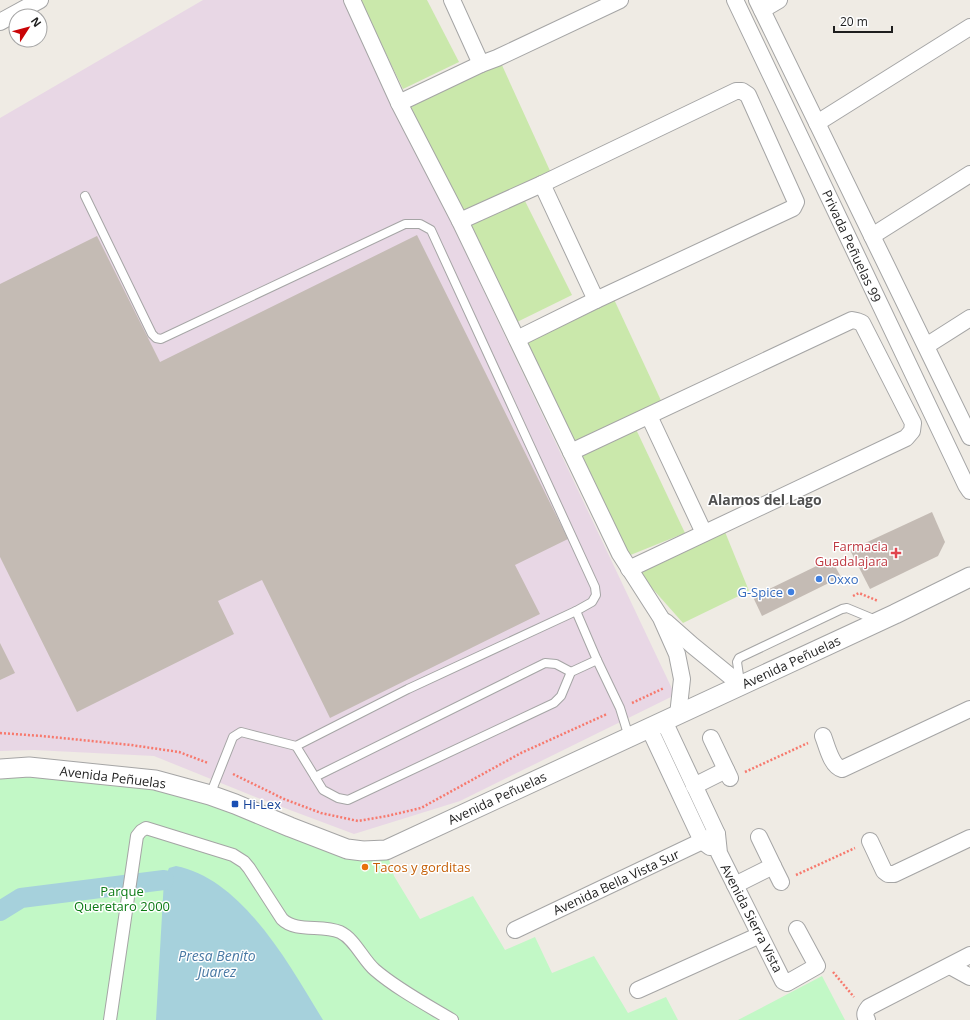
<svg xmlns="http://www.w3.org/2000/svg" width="970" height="1020" font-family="'Open Sans',sans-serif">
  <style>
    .industrial { fill: #e8d7e5 }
    .grass { fill: #cae8ab }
    .park { fill: #c2f8c6 }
    .water { fill: #a6d1dc }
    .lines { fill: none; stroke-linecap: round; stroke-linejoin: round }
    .canal { stroke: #a6d1dc; stroke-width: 20 }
    .building { fill: #c4bbb4 }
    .service-casing { stroke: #a5a5a5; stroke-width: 10 }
    .pedestrian-casing { stroke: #a5a5a5; stroke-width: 14 }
    .minor-casing { stroke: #a5a5a5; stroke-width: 18 }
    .tertiary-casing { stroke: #a5a5a5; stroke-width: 21 }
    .path { stroke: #f7796d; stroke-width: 2.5; stroke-dasharray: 2 2; stroke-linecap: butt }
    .service { stroke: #fff; stroke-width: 8 }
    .pedestrian { stroke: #fff; stroke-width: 12 }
    .minor { stroke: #fff; stroke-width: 16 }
    .tertiary { stroke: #fff; stroke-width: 19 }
    .health-dot { fill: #e0444e; stroke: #fff; stroke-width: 1.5 }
    .shop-dot { fill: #3f7fe0; stroke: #fff; stroke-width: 1.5 }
    .transit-dot { fill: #1a4fb4; stroke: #fff; stroke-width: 1.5 }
    .food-dot { fill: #e8710a; stroke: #fff; stroke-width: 1.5 }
    .labels { text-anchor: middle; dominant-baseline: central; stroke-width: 3; stroke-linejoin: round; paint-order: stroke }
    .street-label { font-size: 13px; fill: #1e1e1e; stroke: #fff }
    .health-label { font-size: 13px; fill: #be3a42; stroke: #fff; text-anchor: end }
    .shop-label { font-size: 13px; fill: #366cbe; stroke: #fff; text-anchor: start }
    .transit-label { font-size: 13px; fill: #164399; stroke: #fff; text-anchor: start }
    .food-label { font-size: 13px; fill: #c56008; stroke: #fff; text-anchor: start }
    .park-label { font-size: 13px; fill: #0d7b15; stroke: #fff }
    .neighbourhood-label { font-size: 14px; font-weight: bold; fill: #515151; stroke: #fff }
    .water-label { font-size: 14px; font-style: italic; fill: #4979a4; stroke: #fff }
  </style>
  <rect width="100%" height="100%" fill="#efebe4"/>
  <path class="industrial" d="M203,0H346L675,695L460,801L354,834L253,796L154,756L34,750L0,751V118Z"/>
  <g class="grass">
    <path d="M360,0H427L459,62L403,89Z"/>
    <path d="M501,63L556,184L465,223L401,105Z"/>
    <path d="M524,199L572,295L515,323L466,224Z"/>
    <path d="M612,295L664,407L571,451L520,339Z"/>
    <path d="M634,425L685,533L628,556L578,455Z"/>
    <path d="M723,527L749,591L683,623L636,570Z"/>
  </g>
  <g class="park">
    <path d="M0,771L155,780L346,849L386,850L394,876L420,919L473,896L505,950L535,937L552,973L594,956L628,1013L666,997L678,1020H0Z"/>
    <path d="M822,976L845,1020H738Z"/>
  </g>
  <path class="water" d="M176,866C243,879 290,966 323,1020H156L164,880L169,868Z"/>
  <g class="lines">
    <path class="canal" d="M0,911L21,898L164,880"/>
  </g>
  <g class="building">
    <path d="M417,235L568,539L515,565L540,614L330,718L262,580L218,601L234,634L77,712L0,557V284L97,236L160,362Z"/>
    <path d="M932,512L945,542L938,556L870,589L850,550Z"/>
    <path d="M831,559L841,577L762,616L753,597Z"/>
    <path d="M0,643L15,673L0,680Z"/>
  </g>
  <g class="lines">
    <defs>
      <g id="service">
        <path d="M85,196L152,334L156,338L161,339L405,224H420L431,230L595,587L596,595L592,602L576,611"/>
        <path d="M740,682L737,662L739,658L842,609L847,608L876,620"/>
        <path d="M296,746L323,790L338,798L348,800L554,703L561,696L571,672L597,660"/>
        <path d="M315,777L545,663L556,664L571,672"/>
        <path d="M210,795L233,737L241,732L296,746L408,689L576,611L597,660L620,708L629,737"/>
      </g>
      <path id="pedestrian" d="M110,1020L137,836L141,831L146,828L233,855L244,862L249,868L282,919C296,933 322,924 340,932C355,939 363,960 375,970C397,989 427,1005 452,1020"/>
      <g id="minor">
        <path d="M352,0L399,103L460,221L620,554L661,618L677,654L682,679L678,715"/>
        <path d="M452,0L481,64"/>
        <path d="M735,0L966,485L970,491"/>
        <path d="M757,0L970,437"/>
        <path d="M762,10L779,0"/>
        <path d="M0,22L40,0"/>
        <path d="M399,103L481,64L497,58L620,0"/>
        <path d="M817,123L970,27"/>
        <path d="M542,184L596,300"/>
        <path d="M460,221L542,184L736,91H742L748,95L796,202L793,208L596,300L517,339"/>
        <path d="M872,236L970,174"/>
        <path d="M926,346L970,318"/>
        <path d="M649,416L704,533"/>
        <path d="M571,452L852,320L857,321L862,323L913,423L912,431L906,438L629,569"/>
        <path d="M666,622L692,645L741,685"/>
        <path d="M664,721L717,834L719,853L783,981L787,983L817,966L797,929"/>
        <path d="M649,728L702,841L710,847"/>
        <path d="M823,736C827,746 831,766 842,769L970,709"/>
        <path d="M711,738L730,778"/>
        <path d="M694,786L726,770"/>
        <path d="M870,841L884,871L888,874H894L970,838"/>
        <path d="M773,866L781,882"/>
        <path d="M735,885L773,866L759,837"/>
        <path d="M515,930L717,834"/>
        <path d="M950,966L970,977"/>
        <path d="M638,990L760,935"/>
        <path d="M867,1020C864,1014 865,1012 869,1007L970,955"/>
      </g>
      <path id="tertiary" d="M0,769L29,767L155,780L210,795L235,804L290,827L347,849L363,851L386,850L895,614L970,577"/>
    </defs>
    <use href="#service" class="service-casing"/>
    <use href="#pedestrian" class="pedestrian-casing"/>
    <use href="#minor" class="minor-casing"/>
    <use href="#tertiary" class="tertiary-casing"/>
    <g class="path">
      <path d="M853,596L859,593L878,601"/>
      <path d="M632,703L664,688"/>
      <path d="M0,733L42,736L131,745L179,752L208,763"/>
      <path d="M745,772L808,743"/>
      <path d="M233,774L284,799L321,813L358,821L387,816L421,808L521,753L607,714"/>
      <path d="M796,875L855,848"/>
      <path d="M833,972L854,997"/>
    </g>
    <use href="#service" class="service"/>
    <use href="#pedestrian" class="pedestrian"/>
    <use href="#minor" class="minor"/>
    <use href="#tertiary" class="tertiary"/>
  </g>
  <path class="health-dot" d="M894 547h4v4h4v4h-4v4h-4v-4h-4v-4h4z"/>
  <g class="shop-dot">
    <circle cx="819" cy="579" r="4"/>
    <circle cx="791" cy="592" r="4"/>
  </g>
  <rect class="transit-dot" x="231" y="800" width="8" height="8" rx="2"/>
  <circle class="food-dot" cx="365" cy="867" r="4"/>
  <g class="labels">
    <g class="street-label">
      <text transform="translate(852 246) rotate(65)">Privada Peñuelas 99</text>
      <text transform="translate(791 662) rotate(-25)">Avenida Peñuelas</text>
      <text transform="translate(113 777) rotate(7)">Avenida Peñuelas</text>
      <text transform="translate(497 798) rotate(-25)">Avenida Peñuelas</text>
      <text transform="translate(616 882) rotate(-25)">Avenida Bella Vista Sur</text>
      <text transform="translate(752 918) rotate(63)">Avenida Sierra Vista</text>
    </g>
    <g class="health-label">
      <text x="888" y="546">Farmacia<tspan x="888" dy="15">Guadalajara</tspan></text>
    </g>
    <g class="shop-label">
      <text x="827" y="579">Oxxo</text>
      <text x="783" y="592" text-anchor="end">G-Spice</text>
    </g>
    <g class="transit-label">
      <text x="243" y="804">Hi-Lex</text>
    </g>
    <g class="food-label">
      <text x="373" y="867">Tacos y gorditas</text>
    </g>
    <g class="park-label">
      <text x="122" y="891">Parque<tspan x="122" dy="15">Queretaro 2000</tspan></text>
    </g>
    <g class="neighbourhood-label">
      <text x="765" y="499">Alamos del Lago</text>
    </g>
    <g class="water-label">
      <text x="217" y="955">Presa Benito<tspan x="217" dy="16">Juarez</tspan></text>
    </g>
  </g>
  <g transform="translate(28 28) rotate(54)"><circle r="19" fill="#ffffff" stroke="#a5a5a5"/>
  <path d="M0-3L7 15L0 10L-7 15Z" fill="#c90407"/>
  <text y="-6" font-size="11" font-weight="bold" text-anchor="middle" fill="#1e1e1e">N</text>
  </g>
  <path d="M834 26v6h58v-6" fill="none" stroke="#1e1e1e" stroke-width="2"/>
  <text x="840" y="26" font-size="12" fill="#1e1e1e" stroke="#ffffff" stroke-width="3" paint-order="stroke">20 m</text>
</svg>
